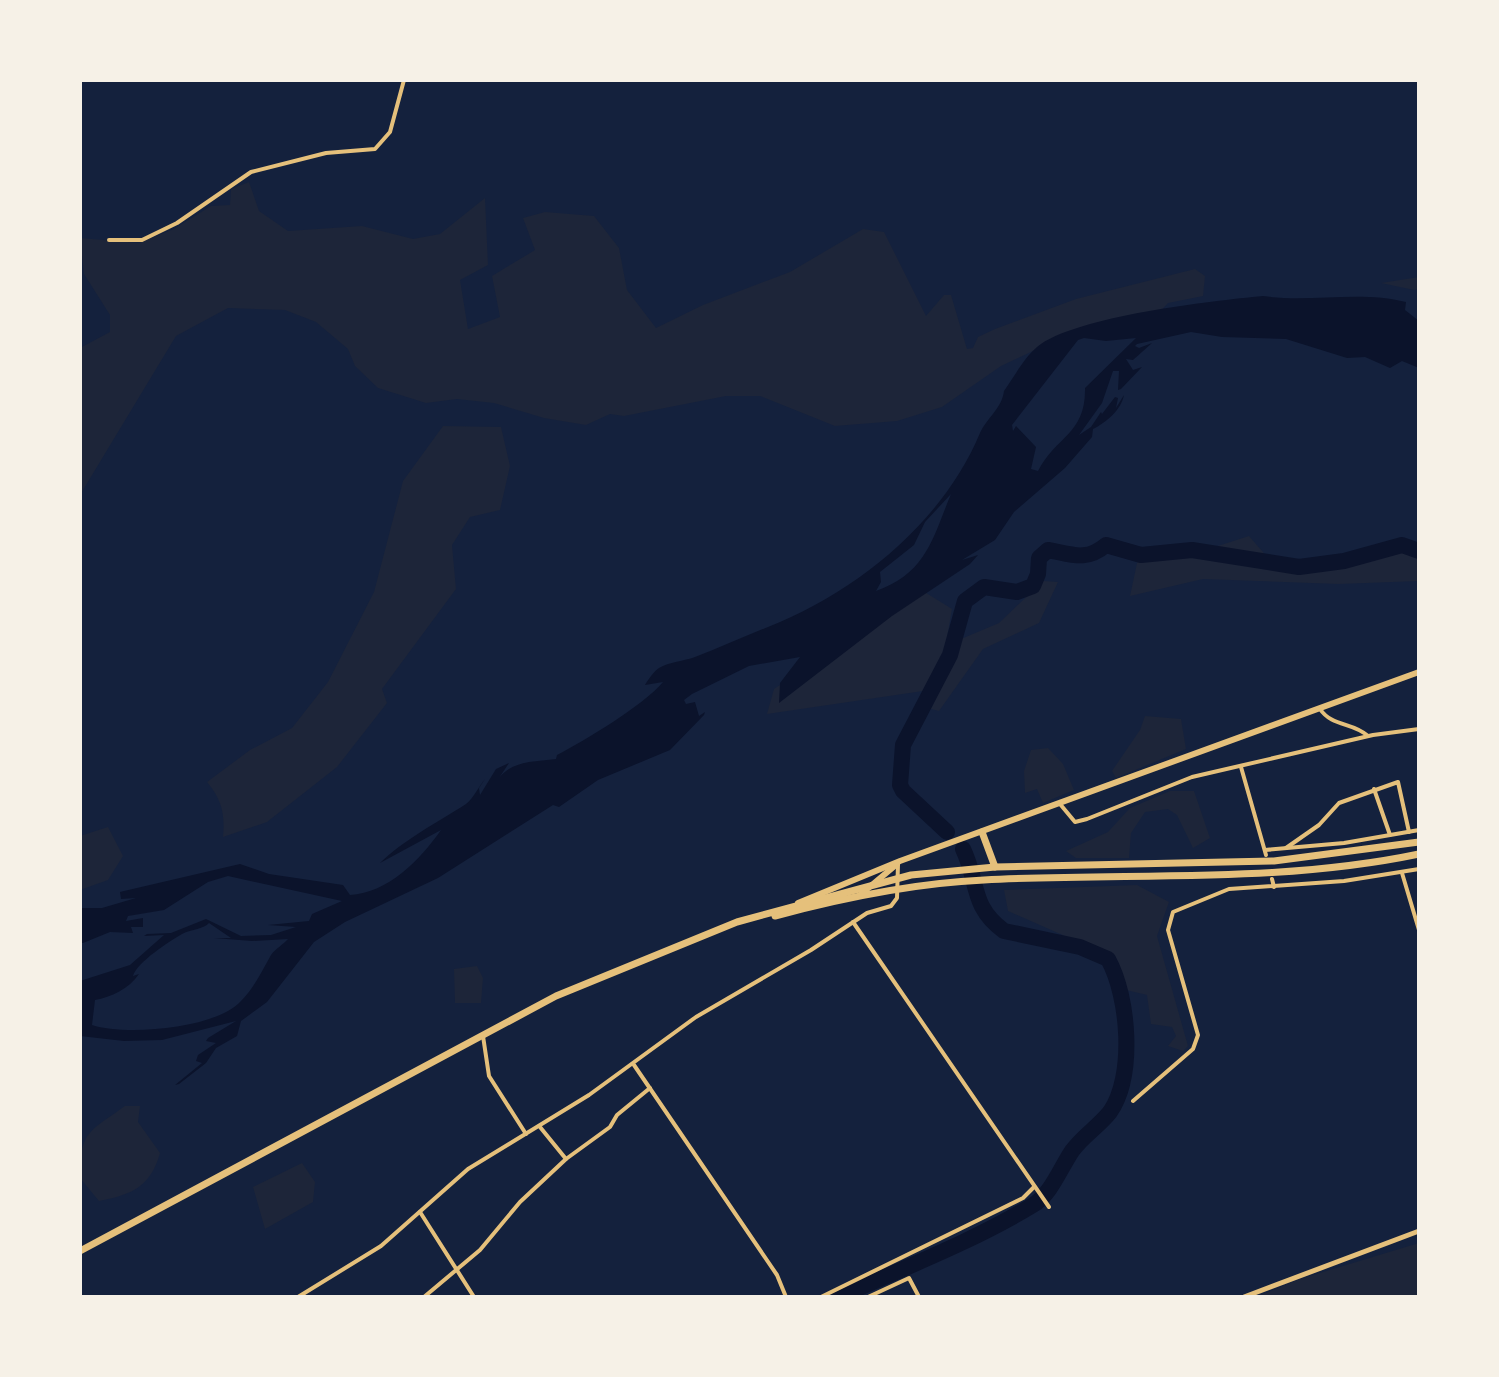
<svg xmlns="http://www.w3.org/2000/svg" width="1499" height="1377" font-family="Arial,sans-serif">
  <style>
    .green { fill: #1d2539 }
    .water { fill: #0b132b; fill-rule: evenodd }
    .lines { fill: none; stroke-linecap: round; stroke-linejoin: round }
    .river { stroke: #0b132b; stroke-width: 16 }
    .minor { stroke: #e5c07b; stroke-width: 4 }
    .tertiary { stroke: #e5c07b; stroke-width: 5 }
    .secondary { stroke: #e5c07b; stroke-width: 6 }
    .trunk { stroke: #e5c07b; stroke-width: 7 }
  </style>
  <rect width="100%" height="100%" fill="#14213d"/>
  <g class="green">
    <path d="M249,182L259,211L288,231L362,226L413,239L440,234L485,198L488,265L460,280L468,329L500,317L492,276L535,250L523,218L545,212L594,216L619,248L627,290L656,328L703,305L790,272L863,229L884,232L926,316L944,295H951L967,349L973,348L978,337L995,329L1076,299L1195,269L1205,276L1203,296L1168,303L1154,318L1056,340L1001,366L942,407L897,421L835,426L760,396H726L624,416L610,414L586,425L544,418L494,403L457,399L426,403L378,388L355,366L348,349L316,322L285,310L228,308L176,336L80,495V348L110,332V315L84,274L80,238L139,243L174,229L211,206L230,205L231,189Z"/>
    <path d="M1419,277V289L1414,290L1381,283Z"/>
    <path d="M443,426L501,427L510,466L500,510L470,517L452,545L456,589L382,689L387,703L337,767L267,822L223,837C225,814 222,800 207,782L250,750L292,728L328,682L374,592L403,481Z"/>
    <path d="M1249,536L1276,567H1320L1399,550L1419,552V581L1339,584L1203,579L1130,596L1137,563L1154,548L1193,554Z"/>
    <path d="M1043,581L1058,582L1039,623L983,649L939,711L931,709L961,639L999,623Z"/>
    <path d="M923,591L952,609L944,655L923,691L767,714L774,689Z"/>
    <path d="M1145,716L1181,719L1186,749L1116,778L1112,771L1140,730Z"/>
    <path d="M1048,748L1063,764L1074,790L1043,803L1037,789L1025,793L1024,771L1031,750Z"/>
    <path d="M1170,791H1194L1210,838L1193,848L1177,815L1168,809L1145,812L1131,833L1129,858H1076L1066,851L1108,832L1130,808Z"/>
    <path d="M108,827L123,856L108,880L80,890V836Z"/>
    <path d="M1137,885L1169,902L1157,936L1188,1046L1183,1051L1168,1046L1176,1036L1172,1027L1151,1024L1147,995L1122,989L1108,955L1008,911L1004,890Z"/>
    <path d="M477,966L483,978L481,1003H455L454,969Z"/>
    <path d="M125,1106H140L138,1122L160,1153C151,1186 132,1195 99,1201L80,1178C80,1131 89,1132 125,1106Z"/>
    <path d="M302,1163L315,1182L313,1202L265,1229L253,1187Z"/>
    <path d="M1419,1243V1297H1256L1300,1279Z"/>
  </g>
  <path class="water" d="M1263,296C1310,303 1360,290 1406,302L1405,310L1419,321V368L1402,361L1390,368L1365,357L1347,358L1286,339L1222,337L1191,332L1137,344L1135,346L1139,348L1152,343L1133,360L1126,359L1133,370L1142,367L1121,389L1118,390L1119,371H1113L1102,403L1079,435L1091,427L1101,412L1102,414L1115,397L1118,398L1116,408L1124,395C1121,410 1107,422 1093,429L1092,437L1065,468L1014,512L995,540L962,560L978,555L970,564L892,616L779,703L780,683L800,657L749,666L692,694L684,700L686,704L695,702L699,716L705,712L704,715L670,750L598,780L559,807L553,805L438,878L345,922L314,942L267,1002L241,1021L237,1036L216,1048L206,1063L179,1084L175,1085L202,1063L196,1061L198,1055L216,1043L206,1041L208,1038L236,1021L162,1040L124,1041L80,1036V981L130,965L164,935L144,936L147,934L171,933L206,919L241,936L271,935L296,927L268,925L309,921L312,914L342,901L228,876L208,882L164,910L128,916L126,921L143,918V927H131L133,933L110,932L83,943H80V908H102L136,898L121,899L120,892L124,891L240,864L269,874L343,885L350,895C388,893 420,860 441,830L380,863C402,841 438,822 466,804C473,799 479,786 485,779L479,788L480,795L496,769L509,763L499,778C513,760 535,762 556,759L557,755C584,741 644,705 663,682L645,685C647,681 655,670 659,668C669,662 684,661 695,657C719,648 743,637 768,627C857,592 943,522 980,433C987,418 1002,408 1004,391C1014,377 1024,358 1037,347C1075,316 1212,301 1263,296ZM1084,338L1106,341L1136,338L1085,388C1086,434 1056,436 1038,471L1031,469L1036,447L1016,426L1013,431L1012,425L1078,340ZM951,494C933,537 927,573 876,591L881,582L880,572L914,545L925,522ZM209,923L231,938H214L252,941L288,939C283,945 276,948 271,955C262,971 254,988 241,1001C216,1029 125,1036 92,1025L95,1000C111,997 129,989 139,974L133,976C137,962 170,941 182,934C192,929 204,929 209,923Z"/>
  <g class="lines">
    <g class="river">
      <path d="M947,832L903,791L900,785L903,745L950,655L965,601L984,587L1017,592L1033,586L1038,574L1039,558L1048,550C1071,554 1086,562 1106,545L1141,555L1192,550L1299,567L1344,561L1402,545L1419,551"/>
      <path d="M839,1297C903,1268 972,1242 1033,1205C1051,1194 1060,1169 1072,1151C1083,1136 1099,1126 1110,1112C1135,1076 1129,997 1108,959L1080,947L1004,931C970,906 979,882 963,849"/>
    </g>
    <g class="minor">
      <path d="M109,240H142L177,223L251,172L326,153L375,149L390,132L404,80"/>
      <path d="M1320,709C1332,727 1353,722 1368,736"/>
      <path d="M1241,767L1266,855"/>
      <path d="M1374,789L1390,835"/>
      <path d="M1060,804L1075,822L1087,819L1192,777L1373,735L1419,729"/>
      <path d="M1286,848L1319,825L1339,803L1398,782L1409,832"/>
      <path d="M1265,850L1344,843L1419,830"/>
      <path d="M1402,873L1419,930"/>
      <path d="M1272,879L1274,887"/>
      <path d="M853,922L1049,1207"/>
      <path d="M483,1036L489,1076L526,1134"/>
      <path d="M634,1065L777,1275L786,1297"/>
      <path d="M1133,1101L1193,1049L1198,1035L1168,930L1173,912L1229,889L1344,881L1419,869"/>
      <path d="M540,1127L566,1159"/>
      <path d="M420,1212L474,1297"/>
      <path d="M298,1297L381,1246L468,1169L589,1095L696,1017L811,950L867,913L891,906L897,898L898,864"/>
      <path d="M424,1297L480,1250L520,1202L566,1159L610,1127L617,1115L650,1088"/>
      <path d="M821,1297L1023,1198L1034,1187"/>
      <path d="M868,1297L909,1278L919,1297"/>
    </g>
    <path class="tertiary" d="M1244,1297L1419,1231"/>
    <g class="secondary">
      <path d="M860,895L897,864"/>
      <path d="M798,903L900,861L1419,672"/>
    </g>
    <g class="trunk">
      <path d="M982,832L995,867"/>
      <path d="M775,916C842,898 915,883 984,880C1129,872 1276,884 1419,854"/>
      <path d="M80,1251L556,996L737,922L911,875L995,867L1274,861L1419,842"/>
    </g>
  </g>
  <rect width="1499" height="1377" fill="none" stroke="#f6f1e7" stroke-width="164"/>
</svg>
